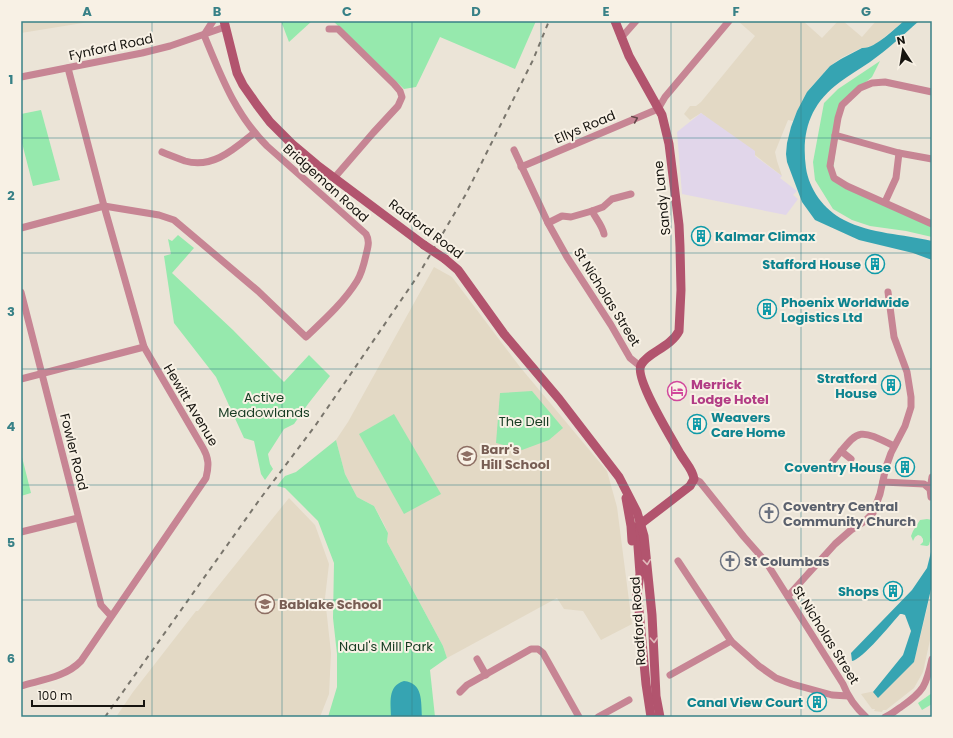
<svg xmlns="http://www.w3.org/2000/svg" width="953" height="738" font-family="Poppins,sans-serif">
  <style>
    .built { fill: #e3d9c5 }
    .industrial { fill: #e1d6ea }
    .green { fill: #96e9ad }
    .water { fill: #36a4b2 }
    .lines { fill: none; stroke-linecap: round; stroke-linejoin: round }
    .street { stroke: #c78594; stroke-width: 7 }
    .secondary { stroke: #b2546e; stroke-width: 9 }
    .rail { stroke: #79756c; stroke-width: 2; stroke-dasharray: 5 5; stroke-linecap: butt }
    .secondary-bridge { stroke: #b2546e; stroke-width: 9 }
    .oneway { stroke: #66474b }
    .oneway2 { stroke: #e0babb }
    .grid { fill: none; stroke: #388187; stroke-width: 1; stroke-opacity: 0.55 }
    .labels { text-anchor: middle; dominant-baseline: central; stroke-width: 4; stroke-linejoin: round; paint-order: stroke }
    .street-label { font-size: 13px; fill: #16140f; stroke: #f8f1e5 }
    .culture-label { font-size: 13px; font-weight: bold; fill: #0d838f; stroke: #f8f1e5; text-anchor: end }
    .hotel-label { font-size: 13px; font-weight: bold; fill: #b23c85; stroke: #f8f1e5; text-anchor: start }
    .park-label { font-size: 13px; fill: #173c23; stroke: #f8f1e5 }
    .education-label { font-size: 13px; font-weight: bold; fill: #785e54; stroke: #f8f1e5; text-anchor: start }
    .worship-label { font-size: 13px; font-weight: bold; fill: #5b616d; stroke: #f8f1e5; text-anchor: start }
    .neatline { fill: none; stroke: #388187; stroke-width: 1.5 }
    .grid-label { font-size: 13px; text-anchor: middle; font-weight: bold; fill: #388187 }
  </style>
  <rect width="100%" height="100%" fill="#ebe4d7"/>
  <g class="built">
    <path d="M21,21H95L21,33Z"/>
    <path d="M738,21H803L822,38L838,21H843L862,37L876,21H904L876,44L865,48H861L841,58L830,66L811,87L797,111L793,121L788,120L775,152L777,161L782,176L701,113L690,120L684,114L690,106H696L701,102L755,36Z"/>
    <path d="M434,267L452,277L520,367L607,471L617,507L632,624L601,640L583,611L564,609L557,598L447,658L443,646L387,542L388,533L384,524L374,506L357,497L345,474L336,440L348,422Z"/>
    <path d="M289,498L315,525L329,564L325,598L331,653L329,694L320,717H116L133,692L196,611H198Z"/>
    <path d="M932,588V631L923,672L914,688L886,710H883L882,712L874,711L875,709H872L861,694L875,691L873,693L914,662Z"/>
  </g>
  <path class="industrial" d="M701,113L755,151V156L782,176L780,178L797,191L793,195L798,199L786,215L682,194L677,132Z"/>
  <g class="green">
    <path d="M281,21H312L289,42Z"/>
    <path d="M333,21H536L515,69L440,37L416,87L404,89Z"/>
    <path d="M880,61L872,77L842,102L832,178L932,227V237L906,231L870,226L852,220L833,209L815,180L813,162L824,103L838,89Z"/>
    <path d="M41,110L60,180L33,186L21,139V114Z"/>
    <path d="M178,235L194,248L172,273L233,330L284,382L309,355L330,376L308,404L294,424L284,429L268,454L270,464L273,469L265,480L261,474L254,441L244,438L216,377L174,323L164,256L171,254L168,239L172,241Z"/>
    <path d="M532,391L563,428L549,440L522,450L496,443L500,393Z"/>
    <path d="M394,414L441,494L404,514L359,434Z"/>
    <path d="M336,440L345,474L357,497L374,506L388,533L387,542L443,646L447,658L430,670L435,717H328L337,687V654L333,618L334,563L318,521L285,488L277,486L285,476L296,472Z"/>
    <path d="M21,453L31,493L21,496Z"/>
    <path d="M927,519L932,520V533L929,545L927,546L920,545L923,542V539L921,536L918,535L915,537L913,541L911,536L913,531L920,520Z"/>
    <path d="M932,693V704L922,710L918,703Z"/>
  </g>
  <g class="water">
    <path d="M904,21H919C903,35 887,50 870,62C860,69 849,75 840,82C810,104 801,132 806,168C809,189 824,210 844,220C871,234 903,234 932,241V260L913,253L859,240L815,220L802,202L787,162L786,154L787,143L791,127L797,111L807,92L830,66L841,59L862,48C875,49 894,29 904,21Z"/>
    <path d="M932,548V585L914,662L878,698L873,692L903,655L911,631L905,615L902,614H900C892,623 862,660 852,661L851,653L912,590L927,568Z"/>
    <path d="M404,681C423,683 421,701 422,717H391C391,703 387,686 404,681Z"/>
  </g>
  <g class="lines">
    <g class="street">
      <path d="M329,29H338L394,84L400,91L402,97L398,106L373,133L335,177"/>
      <path d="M621,38L636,21"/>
      <path d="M21,77L142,53L170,46L225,27"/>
      <path d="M932,92L885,82L872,83L860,88L842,105L838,118L830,166L834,178L847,186L932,224"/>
      <path d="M835,135L899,153L932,159"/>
      <path d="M514,150L548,223L567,257L611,325L630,358L640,366"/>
      <path d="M162,152C169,155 177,158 185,161C213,169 234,149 254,133"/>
      <path d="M521,167L658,109L665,97L729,21"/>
      <path d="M885,202L896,178L899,153"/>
      <path d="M592,211C596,219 602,225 604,234"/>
      <path d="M548,223L562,216L571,217L592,211L603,207L612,199L631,194"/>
      <path d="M21,228L104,206L159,215L174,220L258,291L306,337C324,320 344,302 357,281C362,273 364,264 366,255C368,247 370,241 366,234L267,146C235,114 221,76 204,35L213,21"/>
      <path d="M21,292L101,605L111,616"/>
      <path d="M890,305L905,303"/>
      <path d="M21,379L144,347"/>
      <path d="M841,451L851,459"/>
      <path d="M833,461C859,430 856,427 894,446"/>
      <path d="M694,479L700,482L744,537L766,562L843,684C848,697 855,707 866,717"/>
      <path d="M883,482L924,484L930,489L931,497"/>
      <path d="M928,487L931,483L932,477"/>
      <path d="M21,532L78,518"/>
      <path d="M678,561L731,641L759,666L776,678L792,684L832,695L848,696"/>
      <path d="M788,596L835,544L851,530L865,521L873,513L880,494L886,467L891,453L905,426L911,407V397L907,372L894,337L888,292"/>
      <path d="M477,659L486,675"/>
      <path d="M670,675L731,641"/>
      <path d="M21,686C41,680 66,677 81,661L206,478C209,466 209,458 203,448L144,347L104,206L68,68"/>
      <path d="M460,692L467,685L531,649H538L543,653L579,717"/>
      <path d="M598,717L629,700"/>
      <path d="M885,717C891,715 896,710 901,707C924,691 926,686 932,659"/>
    </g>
    <g class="secondary">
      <path d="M224,21L237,73L243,85L257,105L270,122L292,144L317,165L424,245"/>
      <path d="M615,21L629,56L662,115L669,144L679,225L680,247L681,290L679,331C671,347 647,353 641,365C634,378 673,441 681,455C686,463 693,470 694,479L690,486L638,526L637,533L640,574L637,595"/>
      <path d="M445,259L458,270L504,334L559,399L619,477L637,512L644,536L652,615L656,696L660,717"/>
      <path d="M626,498L631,526L632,541"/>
      <path d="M637,589L646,684L651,717"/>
    </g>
    <path class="rail" d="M105,717L260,499L315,426L417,277L466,194L533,60L549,21"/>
    <path class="secondary-bridge" d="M424,245L445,259"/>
  </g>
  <defs><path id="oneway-chevron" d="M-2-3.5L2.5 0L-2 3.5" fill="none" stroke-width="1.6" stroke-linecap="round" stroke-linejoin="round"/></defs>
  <use class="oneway" href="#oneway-chevron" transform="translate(635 119) rotate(-23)"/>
  <g class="oneway2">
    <use href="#oneway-chevron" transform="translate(647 562) rotate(84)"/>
    <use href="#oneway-chevron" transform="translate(654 640) rotate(87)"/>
  </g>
  <path class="grid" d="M152,21V717M282,21V717M412,21V717M541,21V717M671,21V717M801,21V717M21,138H932M21,253H932M21,369H932M21,485H932M21,600H932"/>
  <defs>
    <symbol id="building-ring" viewBox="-11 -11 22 22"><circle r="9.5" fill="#f8f1e5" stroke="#0f9aa8" stroke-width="1.5"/><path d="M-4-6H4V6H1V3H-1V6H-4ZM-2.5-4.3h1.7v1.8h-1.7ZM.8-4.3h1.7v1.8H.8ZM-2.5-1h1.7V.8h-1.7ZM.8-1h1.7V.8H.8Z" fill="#0f9aa8"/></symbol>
    <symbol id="hotel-ring" viewBox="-11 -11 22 22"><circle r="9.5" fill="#f8f1e5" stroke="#d1479c" stroke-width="1.5"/><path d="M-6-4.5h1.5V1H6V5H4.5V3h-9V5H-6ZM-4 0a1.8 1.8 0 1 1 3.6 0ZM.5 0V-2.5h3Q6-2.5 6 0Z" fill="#d1479c"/></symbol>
    <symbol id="school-ring" viewBox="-11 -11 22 22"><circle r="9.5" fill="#f8f1e5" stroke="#8d6e63" stroke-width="1.5"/><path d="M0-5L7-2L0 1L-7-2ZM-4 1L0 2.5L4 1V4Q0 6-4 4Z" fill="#8d6e63"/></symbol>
    <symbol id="church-ring" viewBox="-11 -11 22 22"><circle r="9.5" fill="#f8f1e5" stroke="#6b7280" stroke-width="1.5"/><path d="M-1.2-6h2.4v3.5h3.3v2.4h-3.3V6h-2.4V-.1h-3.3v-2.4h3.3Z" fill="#6b7280"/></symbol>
  </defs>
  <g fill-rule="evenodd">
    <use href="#building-ring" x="690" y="225" width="22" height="22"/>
    <use href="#building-ring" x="864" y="253" width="22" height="22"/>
    <use href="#building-ring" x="756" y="298" width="22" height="22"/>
    <use href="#building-ring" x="880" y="374" width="22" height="22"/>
    <use href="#hotel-ring" x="666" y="380" width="22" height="22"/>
    <use href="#building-ring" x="686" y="413" width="22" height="22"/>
    <use href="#school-ring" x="456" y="445" width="22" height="22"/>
    <use href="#building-ring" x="894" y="456" width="22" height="22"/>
    <use href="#church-ring" x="758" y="502" width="22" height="22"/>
    <use href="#church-ring" x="719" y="550" width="22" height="22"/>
    <use href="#building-ring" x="882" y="580" width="22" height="22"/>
    <use href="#school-ring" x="254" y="593" width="22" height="22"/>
    <use href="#building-ring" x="806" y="691" width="22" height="22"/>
  </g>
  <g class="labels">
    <g class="street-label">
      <text transform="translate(111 47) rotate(-12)">Fynford Road</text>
      <text transform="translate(585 127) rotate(-23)">Ellys Road</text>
      <text transform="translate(326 183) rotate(42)">Bridgeman Road</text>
      <text transform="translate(662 198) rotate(-96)">Sandy Lane</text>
      <text transform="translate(426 229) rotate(37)">Radford Road</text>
      <text transform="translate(607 297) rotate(58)">St Nicholas Street</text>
      <text transform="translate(191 405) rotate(59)">Hewitt Avenue</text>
      <text transform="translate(74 452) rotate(76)">Fowler Road</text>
      <text transform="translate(638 621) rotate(-94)">Radford Road</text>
      <text transform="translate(826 635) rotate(58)">St Nicholas Street</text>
    </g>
    <g class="culture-label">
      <text x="715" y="236" text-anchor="start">Kalmar Climax</text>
      <text x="861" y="264">Stafford House</text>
      <text x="781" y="302" text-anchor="start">Phoenix Worldwide<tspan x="781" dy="15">Logistics Ltd</tspan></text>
      <text x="877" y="378">Stratford<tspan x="877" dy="15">House</tspan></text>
      <text x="711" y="417" text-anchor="start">Weavers<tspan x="711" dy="15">Care Home</tspan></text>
      <text x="891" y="467">Coventry House</text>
      <text x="879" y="591">Shops</text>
      <text x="803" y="702">Canal View Court</text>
    </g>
    <g class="hotel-label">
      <text x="691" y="384">Merrick<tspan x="691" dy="15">Lodge Hotel</tspan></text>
    </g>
    <g class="park-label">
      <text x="264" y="397">Active<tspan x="264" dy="15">Meadowlands</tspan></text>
      <text x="524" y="421">The Dell</text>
      <text x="386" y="646">Naul's Mill Park</text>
    </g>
    <g class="education-label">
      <text x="481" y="449">Barr's<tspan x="481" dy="15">Hill School</tspan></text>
      <text x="279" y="604">Bablake School</text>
    </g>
    <g class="worship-label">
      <text x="783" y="506">Coventry Central<tspan x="783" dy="15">Community Church</tspan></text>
      <text x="744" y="561">St Columbas</text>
    </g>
  </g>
  <rect width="953" height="738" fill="none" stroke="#f8f1e5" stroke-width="44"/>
  <g transform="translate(903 50) rotate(348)" stroke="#f8f1e5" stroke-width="3" paint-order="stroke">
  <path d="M0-3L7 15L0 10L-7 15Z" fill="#16140f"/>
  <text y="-6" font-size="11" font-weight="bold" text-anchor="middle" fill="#16140f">N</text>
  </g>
  <path d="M32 700v6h112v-6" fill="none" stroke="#16140f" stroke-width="2"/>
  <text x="38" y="700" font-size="12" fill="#16140f" stroke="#f8f1e5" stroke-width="3" paint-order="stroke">100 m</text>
  <rect x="22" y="22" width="909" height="694" class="neatline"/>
  <g class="grid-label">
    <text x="87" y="16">A</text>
    <text x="217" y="16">B</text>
    <text x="347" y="16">C</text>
    <text x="476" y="16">D</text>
    <text x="606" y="16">E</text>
    <text x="736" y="16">F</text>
    <text x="866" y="16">G</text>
    <text x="11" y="84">1</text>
    <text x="11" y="200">2</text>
    <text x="11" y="316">3</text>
    <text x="11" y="431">4</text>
    <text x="11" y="547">5</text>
    <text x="11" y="663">6</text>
  </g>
</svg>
